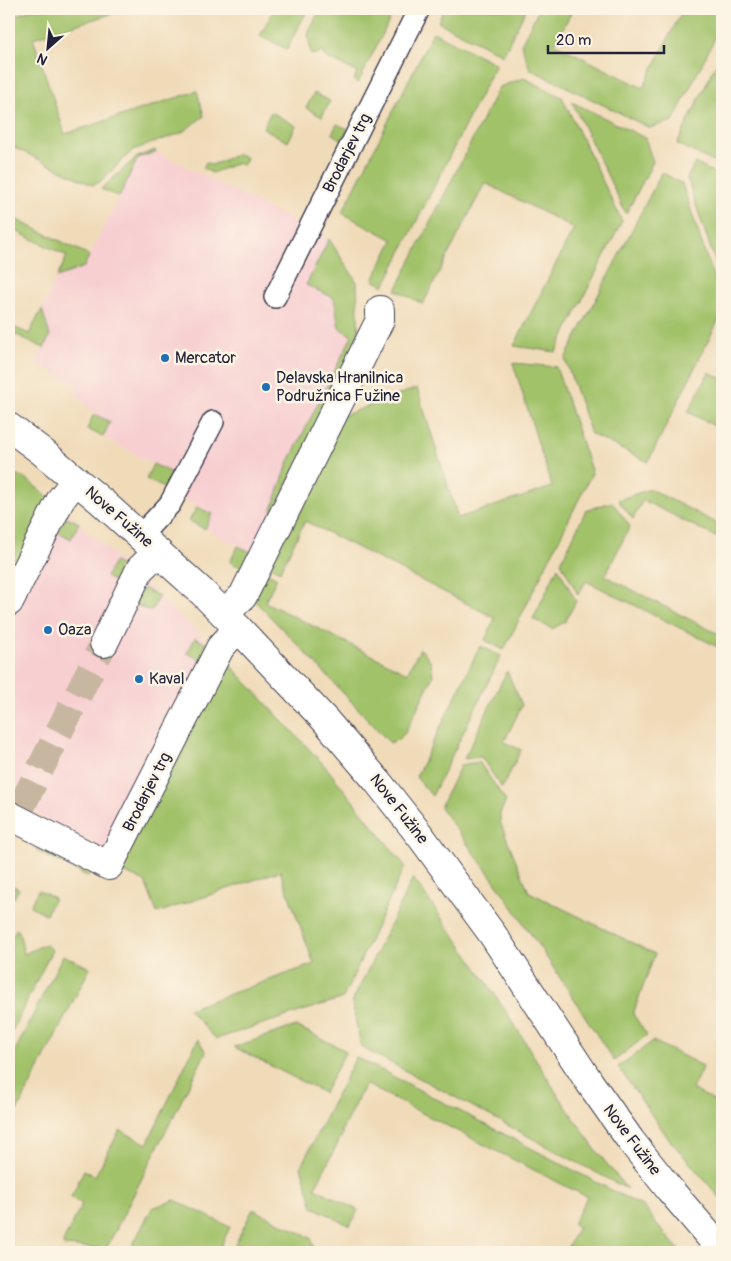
<svg xmlns="http://www.w3.org/2000/svg" width="731" height="1261" font-family="Pangolin,sans-serif">
  <style>
    .built { fill: #f7cfd1 }
    .green { fill: #a2c26b; stroke: #627253 }
    .lines { fill: none; stroke-linecap: round; stroke-linejoin: round }
    .pedestrian-tunnel { stroke: #c7b6a0; stroke-width: 28; stroke-dasharray: 28 14; stroke-linecap: butt }
    .service-casing { stroke: #413e4e; stroke-width: 24 }
    .pedestrian-casing { stroke: #413e4e; stroke-width: 30 }
    .tertiary-casing { stroke: #413e4e; stroke-width: 30 }
    .service { stroke: #fff; stroke-width: 21 }
    .pedestrian { stroke: #fff; stroke-width: 28 }
    .tertiary { stroke: #fff; stroke-width: 28 }
    .poi-dot { fill: #1f6fb2; stroke: #fcf5e5; stroke-width: 2 }
    .labels { text-anchor: middle; dominant-baseline: central; stroke-width: 5; stroke-linejoin: round; paint-order: stroke }
    .street-label { font-size: 16px; fill: #22223b; stroke: #fcf5e5 }
    .poi-label { font-size: 16px; fill: #22223b; stroke: #fcf5e5; text-anchor: start }
  </style>
  <rect width="100%" height="100%" fill="#fcf5e5"/>
  <filter id="ink" filterUnits="userSpaceOnUse"><feTurbulence type="fractalNoise" baseFrequency=".02" numOctaves="2"/><feDisplacementMap in="SourceGraphic" scale="10" xChannelSelector="R" yChannelSelector="G"/><feConvolveMatrix kernelMatrix="1 2 1 2 8 2 1 2 1" color-interpolation-filters="sRGB"/></filter>
  <filter id="wash" filterUnits="userSpaceOnUse"><feTurbulence type="fractalNoise" baseFrequency=".0096" numOctaves="4" result="noise"/><feDisplacementMap in="SourceGraphic" scale="20" xChannelSelector="R" yChannelSelector="G"/><feGaussianBlur stdDeviation="1.12" result="paint"/><feColorMatrix in="noise" values="0 0 0 0 0 0 0 0 0 0 0 0 0 0 0 0 0 1.4 0 .05"/><feComposite in="paint" operator="in"/></filter>
  <g filter="url(#wash)">
    <rect width="100%" height="100%" fill="#f0dbb9"/>
    <g class="built">
      <path d="M156,152L329,239L357,282L359,340L253,553L205,529L212,514L164,488L171,473L103,437L110,422L100,417L75,395L79,386L36,363L50,336L42,309L57,277L84,267L138,158Z"/>
      <path d="M65,511L159,596L211,646L108,851L9,801V623Z"/>
    </g>
    <g class="green">
      <path d="M33,9H127L33,38L65,134L197,91L204,116L181,133L133,150L100,182L92,185L9,145V18Z"/>
      <path d="M274,9H308L287,49L260,36Z"/>
      <path d="M320,9H395L358,83L354,80L357,72L325,57L324,52L311,55L308,34Z"/>
      <path d="M444,9H526L503,55L438,22Z"/>
      <path d="M539,9H573L555,44L643,88L683,9H722V24L673,121L650,128L530,69L521,44Z"/>
      <path d="M433,32L496,64L384,286L373,280L393,240L342,213Z"/>
      <path d="M722,52V166L677,144Z"/>
      <path d="M524,78L562,97L622,221L556,352L514,346L574,228L485,183L423,304L396,290L499,87Z"/>
      <path d="M314,93L330,101L322,117L306,108Z"/>
      <path d="M572,102L645,138L653,162L626,214Z"/>
      <path d="M271,112L296,126L288,142L263,128Z"/>
      <path d="M337,124L348,129L343,140L332,134Z"/>
      <path d="M155,150L156,152L138,158L119,197L101,189L137,157Z"/>
      <path d="M238,154L247,158L242,166L238,163L212,173L203,168L206,162L212,165Z"/>
      <path d="M695,163L722,177V282L687,178Z"/>
      <path d="M662,172L682,184L722,303V313L648,462L591,434L565,359Z"/>
      <path d="M9,216L87,254L89,256L84,267L57,277L67,256L9,228Z"/>
      <path d="M329,239L357,282L359,340L265,529L289,461L352,336L339,328L334,298L306,285Z"/>
      <path d="M42,309L50,336L44,348L15,334L9,347V325L29,334Z"/>
      <path d="M513,363L556,367L592,473L504,650L485,640L495,618L305,521L280,571L267,564L342,416L417,388L458,518L552,487Z"/>
      <path d="M709,372L722,378V430L688,412Z"/>
      <path d="M94,414L110,422L103,437L87,429Z"/>
      <path d="M153,464L172,473L164,488L146,479Z"/>
      <path d="M9,471L26,479L51,499L9,584Z"/>
      <path d="M650,489L722,526V540L643,500L633,519L618,500Z"/>
      <path d="M612,502L630,526L605,576L722,636V649L586,581L578,595L561,562L586,510Z"/>
      <path d="M197,507L212,514L205,529L189,521Z"/>
      <path d="M63,515L79,523L71,539L55,530Z"/>
      <path d="M238,546L253,553L245,569L230,562Z"/>
      <path d="M114,562L130,570L122,585L106,577Z"/>
      <path d="M558,567L576,601L565,622L552,629L533,619Z"/>
      <path d="M264,571L277,578L265,602L407,673L420,649C430,656 432,665 433,676L405,733L399,739L390,743L301,648L252,598Z"/>
      <path d="M143,588L159,596L151,612L135,604Z"/>
      <path d="M195,638L211,646L203,661L187,653Z"/>
      <path d="M480,646L501,656L432,796L416,777Z"/>
      <path d="M232,667L325,766L405,866L343,998L216,1039L188,1009L314,964L280,871L157,913L145,882L117,869L217,671Z"/>
      <path d="M507,671L522,705L504,742L521,750L502,788L481,757L464,759Z"/>
      <path d="M479,762L506,801L500,813V822L529,892L655,954L633,1014L647,1035L614,1061L551,964L499,887L440,807L461,765Z"/>
      <path d="M41,843L93,869L89,877L37,851Z"/>
      <path d="M413,878L473,962L511,1019L556,1092L595,1149L627,1189L361,1047L352,1002Z"/>
      <path d="M9,884L19,889L14,898L9,896Z"/>
      <path d="M38,890L54,898L46,914L30,906Z"/>
      <path d="M16,929L19,931L24,954L45,944L52,950L9,1037V939L11,940Z"/>
      <path d="M63,955L90,968L9,1127V1063Z"/>
      <path d="M296,1026L346,1051L324,1093L234,1047Z"/>
      <path d="M198,1039L206,1052L106,1249L64,1246L63,1242L82,1204L71,1197L84,1170L95,1176L120,1130L147,1144Z"/>
      <path d="M653,1041L703,1066L692,1089L722,1105V1200L668,1138L618,1067Z"/>
      <path d="M356,1057L644,1207L657,1225L681,1252H565L578,1227L573,1224L587,1197L365,1084L341,1132L343,1133L315,1188L358,1210L350,1226L313,1207L301,1166Z"/>
      <path d="M175,1200L230,1227L218,1252H129L152,1208Z"/>
      <path d="M253,1209L311,1238L315,1252H231Z"/>
    </g>
  </g>
  <g filter="url(#ink)">
    <g class="lines">
      <path class="pedestrian-tunnel" d="M21,807L104,643"/>
      <defs>
        <g id="service">
          <path d="M275,297L419,9"/>
          <path d="M140,536L170,504L213,422"/>
        </g>
        <g id="pedestrian">
          <path d="M9,602L61,499L76,480"/>
          <path d="M224,614L243,596L380,320V310"/>
          <path d="M104,643L140,569L158,552"/>
          <path d="M9,815L109,866L220,648L238,628"/>
        </g>
        <path id="tertiary" d="M9,427L40,450L102,502L202,592L238,628L325,720L378,782L422,838L493,935L590,1083L631,1141L670,1190L712,1239L722,1250"/>
      </defs>
      <use href="#service" class="service-casing"/>
      <use href="#pedestrian" class="pedestrian-casing"/>
      <use href="#tertiary" class="tertiary-casing"/>
      <use href="#service" class="service"/>
      <use href="#pedestrian" class="pedestrian"/>
      <use href="#tertiary" class="tertiary"/>
    </g>
  </g>
  <g class="poi-dot">
    <circle cx="165" cy="358" r="5"/>
    <circle cx="266" cy="387" r="5"/>
    <circle cx="48" cy="630" r="5"/>
    <circle cx="139" cy="679" r="5"/>
  </g>
  <g class="labels">
    <g class="street-label">
      <text transform="translate(347 153) rotate(-63)">Brodarjev trg</text>
      <text transform="translate(119 517) rotate(41)">Nove Fužine</text>
      <text transform="translate(147 792) rotate(-63)">Brodarjev trg</text>
      <text transform="translate(399 809) rotate(52)">Nove Fužine</text>
      <text transform="translate(632 1140) rotate(53)">Nove Fužine</text>
    </g>
    <g class="poi-label">
      <text x="175" y="358">Mercator</text>
      <text x="276" y="378">Delavska Hranilnica<tspan x="276" dy="18">Podružnica Fužine</tspan></text>
      <text x="58" y="630">Oaza</text>
      <text x="149" y="679">Kaval</text>
    </g>
  </g>
  <rect width="731" height="1261" fill="none" stroke="#fcf5e5" stroke-width="30"/>
  <g transform="translate(48 48) rotate(207)" stroke="#fcf5e5" stroke-width="4" paint-order="stroke">
  <path d="M0-4L9 19L0 12L-9 19Z" fill="#22223b"/>
  <text y="-8" font-size="14" font-weight="bold" text-anchor="middle" fill="#22223b">N</text>
  </g>
  <path d="M548 45v8h116v-8" fill="none" stroke="#22223b" stroke-width="2.5"/>
  <text x="556" y="45" font-size="15" fill="#22223b" stroke="#fcf5e5" stroke-width="4" paint-order="stroke">20 m</text>
</svg>
